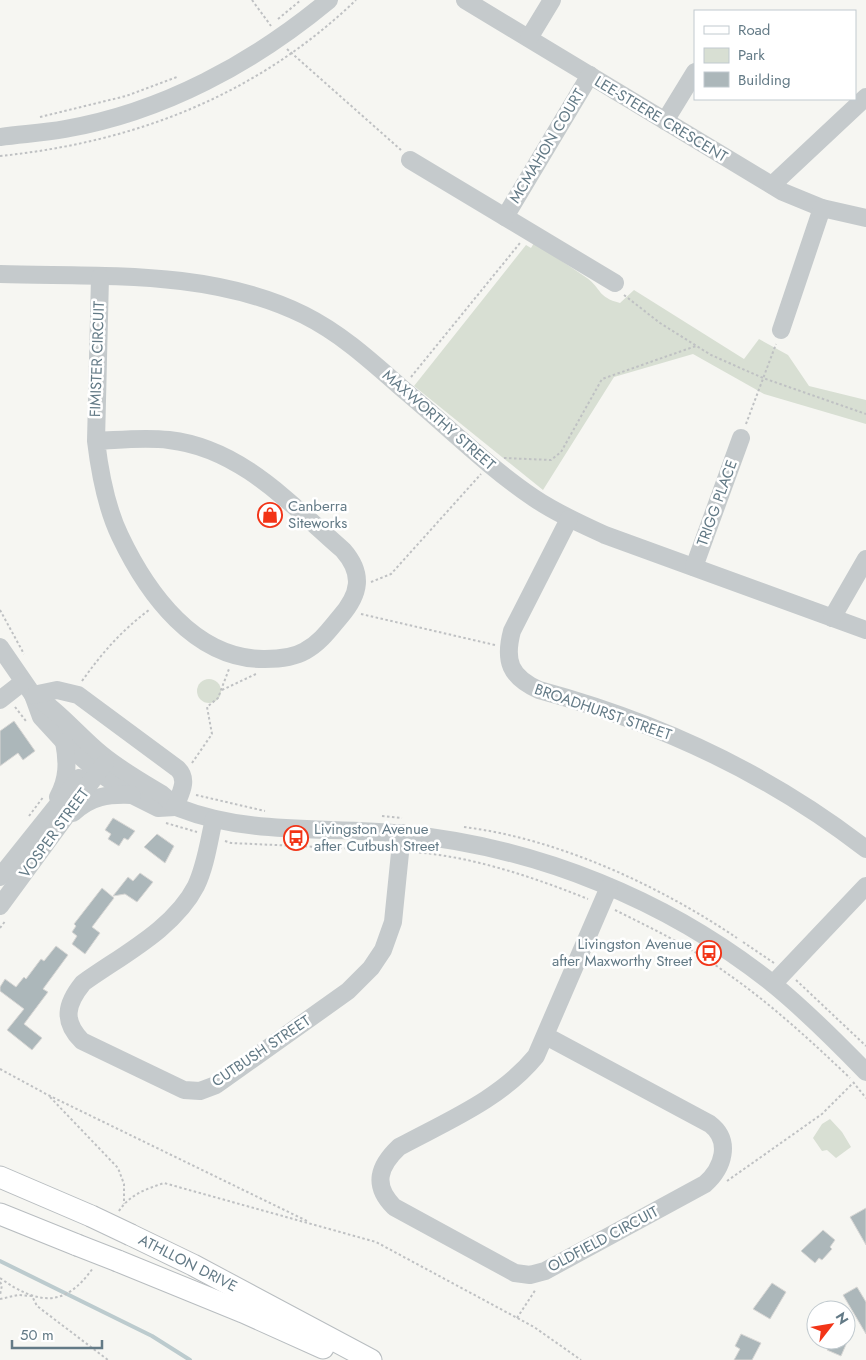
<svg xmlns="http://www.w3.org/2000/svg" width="866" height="1360" font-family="Jost,sans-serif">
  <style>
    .green { fill: #d8dfd3 }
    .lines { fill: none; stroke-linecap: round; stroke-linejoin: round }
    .stream { stroke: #bccbce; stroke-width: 4 }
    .building { fill: #acb7ba; stroke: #d8d7d5 }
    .major-casing { stroke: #b8bdc0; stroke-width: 23 }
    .path { stroke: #bfc1c3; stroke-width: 2; stroke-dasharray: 2.5 2.5; stroke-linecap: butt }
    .minor { stroke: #c5cacc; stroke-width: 18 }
    .major { stroke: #fff; stroke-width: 21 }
    .major-bridge-casing { stroke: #b8bdc0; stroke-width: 23; stroke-linecap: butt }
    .major-bridge { stroke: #fff; stroke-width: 21 }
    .labels { text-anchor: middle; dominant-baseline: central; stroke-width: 5; stroke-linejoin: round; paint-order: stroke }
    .street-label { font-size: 15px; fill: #637a86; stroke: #fff }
    .poi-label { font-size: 15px; fill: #637a86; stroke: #fff; text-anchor: start }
  </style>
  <rect width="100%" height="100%" fill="#f6f6f2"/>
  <g class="green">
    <path d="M534,243C552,255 570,266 587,278C602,289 597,297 620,303L634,290L744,359L759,339L788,355L809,386L866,400V424L764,394L693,354L614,377L543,490L414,386L526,245L531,248Z"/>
    <circle cx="209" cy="691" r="12"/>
    <path d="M830,1119L842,1132L851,1147L836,1158L827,1150L822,1151L813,1138L822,1124Z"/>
  </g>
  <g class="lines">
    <path class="stream" d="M0,1261L152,1336L190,1360"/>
  </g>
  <g class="building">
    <path d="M14,721L35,751L23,760L18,753L0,766V731Z"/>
    <path d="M113,818L135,831L128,840L124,838L119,846L108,839L111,834L105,830Z"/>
    <path d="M157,834L174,846L165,863L144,847Z"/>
    <path d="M140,873L153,882L137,902L125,894L113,896L128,877L133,881Z"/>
    <path d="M102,888L114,898L92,927L100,933L85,954L72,944L77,936L72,932L76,926L74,924Z"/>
    <path d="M56,946L68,955L43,989L48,992L24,1024L42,1038L32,1050L7,1030L24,1009L0,991V987L5,979L16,987L24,977L26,979L41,959L44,961Z"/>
    <path d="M866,1208V1245L850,1217Z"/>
    <path d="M823,1230L835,1240L830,1247L832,1249L822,1260L819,1258L815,1263L801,1251Z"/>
    <path d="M772,1283L786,1292L770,1319L753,1309Z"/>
    <path d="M857,1287L866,1302V1334L843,1295Z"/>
    <path d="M741,1334L761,1343L752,1360H734L740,1349L735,1346Z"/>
    <path d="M831,1340H848L841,1356L827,1350Z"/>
  </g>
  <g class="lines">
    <defs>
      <g id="major">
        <path d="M0,1177L91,1216"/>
        <path d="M0,1214L77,1245"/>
        <path d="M131,1235L193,1265L371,1360"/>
        <path d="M118,1261L243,1312L323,1348"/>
      </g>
    </defs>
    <use href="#major" class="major-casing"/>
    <g class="path">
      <path d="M252,0L271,26"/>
      <path d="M278,19L301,0"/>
      <path d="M287,49L401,150"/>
      <path d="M40,117L126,96L177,77"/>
      <path d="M0,156C136,142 257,95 356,0"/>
      <path d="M624,295L660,323L711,355L763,378L866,414"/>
      <path d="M411,377L520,243"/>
      <path d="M746,424L776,344"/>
      <path d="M504,458L551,460L561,452L602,379L696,346"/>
      <path d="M371,582L391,574L481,474"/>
      <path d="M0,610L24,654"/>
      <path d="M361,614L495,645"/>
      <path d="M82,681C102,653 121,631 149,610"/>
      <path d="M222,690L258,673"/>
      <path d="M15,707L26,721"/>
      <path d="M192,763L212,734L207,707L218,698L229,669"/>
      <path d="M196,795L265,811"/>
      <path d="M29,816L44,796"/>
      <path d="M382,816L402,818"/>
      <path d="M166,823L197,832"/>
      <path d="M464,827C559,839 658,885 737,938"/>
      <path d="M225,841L231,843L385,850"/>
      <path d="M414,852C474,857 533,877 588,899"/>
      <path d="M615,910C653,929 691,947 725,972C770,1003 810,1040 850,1078"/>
      <path d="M0,928L6,920"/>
      <path d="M743,942L774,963"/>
      <path d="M796,980L866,1046"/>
      <path d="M0,1069L48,1095L307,1221"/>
      <path d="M853,1082L866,1098"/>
      <path d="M50,1097L118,1168L124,1184V1204"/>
      <path d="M727,1181L822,1114L853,1083"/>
      <path d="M119,1211C129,1195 146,1189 164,1183L376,1242L534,1327L581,1360"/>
      <path d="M0,1278C38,1305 65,1308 93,1268"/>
      <path d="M0,1282L2,1285L0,1295"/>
      <path d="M0,1299L18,1295L32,1296L37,1306L108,1360"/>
      <path d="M517,1318L536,1289"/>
    </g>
    <g class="minor">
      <path d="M465,0L783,192L822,208L866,218"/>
      <path d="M529,38L552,0"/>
      <path d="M590,75L505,217L615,283"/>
      <path d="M665,121L695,72"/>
      <path d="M0,137C21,134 43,133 65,129C163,112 253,63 329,0"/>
      <path d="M410,160L505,217"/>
      <path d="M772,185L866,97"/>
      <path d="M0,274C101,277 211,269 304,315C342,334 372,362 404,390C447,426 488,467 534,498C556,513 581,524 605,535L866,630"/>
      <path d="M781,330L822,208"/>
      <path d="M96,441C100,474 106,507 120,536C147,593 195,660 265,659C279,659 293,658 305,651C320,643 330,629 340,617C360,594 364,574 343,550C291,505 241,448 169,440C144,437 120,440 96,441L100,277"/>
      <path d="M569,519L512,631C504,661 510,677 539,690C658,722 768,773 866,849"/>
      <path d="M694,567L741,438"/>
      <path d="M832,618L866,559"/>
      <path d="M0,647L33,695L41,717L64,742L98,772L132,795L158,808L175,807"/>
      <path d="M33,695C58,710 78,735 101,754C119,769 140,781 160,793C167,797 171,805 179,808C250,836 329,826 404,834C537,847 668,900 773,984C806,1011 836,1041 866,1072"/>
      <path d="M33,695L57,690L78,695L178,769C189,780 180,794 175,807"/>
      <path d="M0,700L23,682"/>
      <path d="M58,797C68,779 68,762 64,742"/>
      <path d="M73,813C91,796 108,794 132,795"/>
      <path d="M214,819C209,840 206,865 196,886C174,929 122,955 83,983C66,1004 62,1021 82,1041L184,1090L200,1091L216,1085L348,991L371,968L383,950L393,922L402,833"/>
      <path d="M0,877L79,778"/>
      <path d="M0,906L105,763"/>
      <path d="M773,984L866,886"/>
      <path d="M546,1036L710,1124C732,1141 723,1168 705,1184L545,1271L530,1275L515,1273L394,1207C372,1185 379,1166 399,1147C447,1121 501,1099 536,1056L609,887"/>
    </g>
    <use href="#major" class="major"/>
    <defs>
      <g id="major-bridge">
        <path d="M91,1216L131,1235"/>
        <path d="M77,1245L118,1261"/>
      </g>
    </defs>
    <use href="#major-bridge" class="major-bridge-casing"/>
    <use href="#major-bridge" class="major-bridge"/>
  </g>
  <defs>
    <symbol id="shop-ring" viewBox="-11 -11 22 22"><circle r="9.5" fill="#fff" stroke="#f23417" stroke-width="1.5"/><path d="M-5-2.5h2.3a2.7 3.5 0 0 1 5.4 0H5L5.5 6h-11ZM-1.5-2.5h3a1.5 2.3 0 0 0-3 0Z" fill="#f23417"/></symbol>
    <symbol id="bus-ring" viewBox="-11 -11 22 22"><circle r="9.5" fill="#fff" stroke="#f23417" stroke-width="1.5"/><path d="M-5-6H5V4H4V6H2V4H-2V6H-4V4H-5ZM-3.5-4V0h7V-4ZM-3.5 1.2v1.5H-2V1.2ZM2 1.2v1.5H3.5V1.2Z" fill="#f23417"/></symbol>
  </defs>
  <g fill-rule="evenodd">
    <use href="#shop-ring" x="256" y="501" width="28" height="28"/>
    <use href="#bus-ring" x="282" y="824" width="28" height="28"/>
    <use href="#bus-ring" x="695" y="939" width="28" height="28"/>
  </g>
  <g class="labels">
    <g class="street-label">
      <text transform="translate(661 119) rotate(31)">LEE-STEERE CRESCENT</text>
      <text transform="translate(547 146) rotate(-59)">MCMAHON COURT</text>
      <text transform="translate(97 359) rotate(-88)">FIMISTER CIRCUIT</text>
      <text transform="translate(439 420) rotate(41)">MAXWORTHY STREET</text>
      <text transform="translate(717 503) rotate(-70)">TRIGG PLACE</text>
      <text transform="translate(603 712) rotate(19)">BROADHURST STREET</text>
      <text transform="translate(54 833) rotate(-54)">VOSPER STREET</text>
      <text transform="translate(261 1051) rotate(-34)">CUTBUSH STREET</text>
      <text transform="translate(603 1239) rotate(-28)">OLDFIELD CIRCUIT</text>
      <text transform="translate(188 1263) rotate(27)">ATHLLON DRIVE</text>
    </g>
    <g class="poi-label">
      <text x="288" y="506">Canberra<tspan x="288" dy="17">Siteworks</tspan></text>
      <text x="314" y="829">Livingston Avenue<tspan x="314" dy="17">after Cutbush Street</tspan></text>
      <text x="692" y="944" text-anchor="end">Livingston Avenue<tspan x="692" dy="17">after Maxworthy Street</tspan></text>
    </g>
  </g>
  <rect x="694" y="10" width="162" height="90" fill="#ffffff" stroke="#c1cacf"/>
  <rect x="704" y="26" width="25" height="8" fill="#ffffff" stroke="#c1cacf"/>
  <text x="738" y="35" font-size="15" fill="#637a86">Road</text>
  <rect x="704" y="48" width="25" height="15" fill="#d8dfd3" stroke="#c1cacf"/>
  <text x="738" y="60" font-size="15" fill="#637a86">Park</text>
  <rect x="704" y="72" width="25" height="15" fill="#acb7ba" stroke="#c1cacf"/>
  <text x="738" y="85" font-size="15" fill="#637a86">Building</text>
  <g transform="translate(831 1325) rotate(59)"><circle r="24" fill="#ffffff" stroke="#c1cacf"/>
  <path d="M0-4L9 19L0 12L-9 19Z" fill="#f23417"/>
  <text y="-8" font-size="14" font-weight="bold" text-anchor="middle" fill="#637a86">N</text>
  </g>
  <path d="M12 1340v8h90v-8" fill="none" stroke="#637a86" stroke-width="2.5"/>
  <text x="20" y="1340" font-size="15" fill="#637a86" stroke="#ffffff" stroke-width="4" paint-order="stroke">50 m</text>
</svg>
